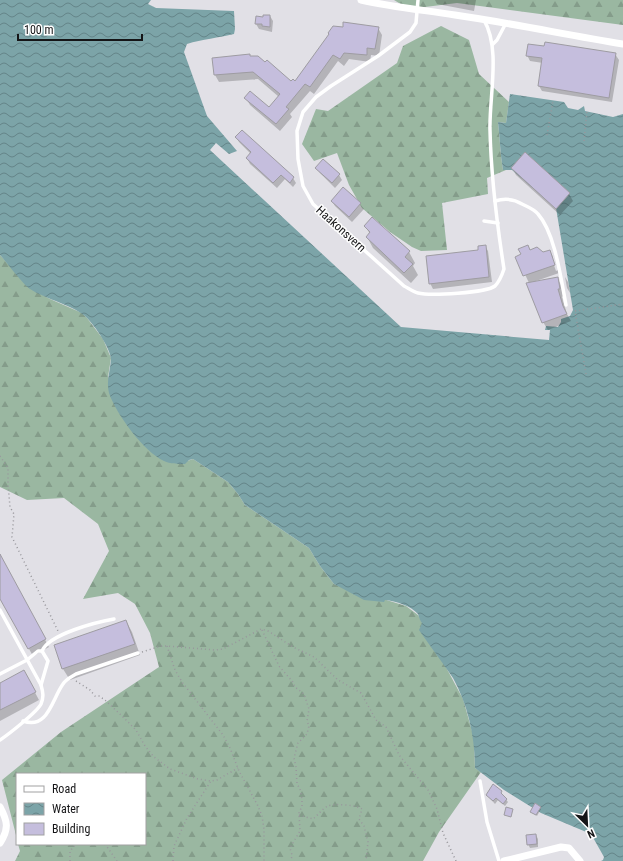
<svg xmlns="http://www.w3.org/2000/svg" width="623" height="861" font-family="'Roboto Condensed',sans-serif">
  <style>
    .forest { fill: url(#forest-firs) }
    .water { fill: url(#water-waves) }
    .shadow { fill: #0003 }
    .building { fill: #c5bedd; stroke: #9e9ca2 }
    .lines { fill: none; stroke-linecap: round; stroke-linejoin: round }
    .path { stroke: #98979c; stroke-width: 1.5; stroke-dasharray: 1 3; stroke-linecap: butt }
    .lane { stroke: #fff; stroke-width: 3.5 }
    .street { stroke: #fff; stroke-width: 7 }
    .labels { text-anchor: middle; dominant-baseline: central; stroke-width: 3; stroke-linejoin: round; paint-order: stroke }
    .street-label { font-size: 12px; fill: #151517; stroke: #fff }
  </style>
  <defs>
    <pattern id="forest-firs" width="22" height="20" patternUnits="userSpaceOnUse"><rect width="22" height="20" fill="#9ab7a1"/><path d="M5 1l3.5 6h-7zM16 11l3.5 6h-7z" fill="#849c8a"/></pattern>
    <pattern id="water-waves" width="16" height="10" patternUnits="userSpaceOnUse"><rect width="16" height="10" fill="#7ca4a8"/><path d="M0 5q4-4 8 0t8 0" fill="none" stroke="#648488"/></pattern>
  </defs>
  <rect width="100%" height="100%" fill="#e1e0e6"/>
  <g class="forest">
    <path d="M394,0H623V25L457,3L409,9Z"/>
    <path d="M441,26L469,40L479,74L509,102L506,123L498,122C500,138 500,154 503,170H506L487,178L488,194L442,203L447,250L421,251L412,247L390,232L362,208L349,185L337,153L314,161L302,144L316,109L328,111L397,63L403,46Z"/>
    <path d="M0,255L30,288L50,299L82,313L87,318L103,339L111,358L108,377L187,461L193,459L228,482L238,494L245,505L309,548L320,566L334,584L406,606L418,615L463,699L474,738L475,768L481,772L439,832L423,861H15L20,851L18,844H145V774H17V839L2,780L61,732L159,667L150,633L135,604L118,593L83,599L109,551L98,524L64,498L27,500L0,487Z"/>
  </g>
  <path class="water" d="M0,0H151L148,4L156,8L234,11L235,29L234,34C219,38 202,39 187,44L184,52L207,116L237,151L229,154L216,143L210,150L401,327L549,340L550,330H545L546,326L558,327L561,322V319L570,316L573,310L556,208L512,170H503C500,154 500,138 498,122L506,123L510,94L564,102L568,108L578,110L584,106L585,111L613,117L623,114V861H601L603,860L604,857L591,834L541,813L504,790L475,768C475,737 468,705 453,678C442,662 430,646 419,630L422,623C420,621 419,617 418,614C411,606 396,601 385,600L384,602L364,600L334,584L320,566L309,548L245,505L238,494L228,482L193,459L189,460L185,464C178,464 170,464 164,461C144,452 116,414 109,393C106,382 110,371 111,360C111,349 95,326 87,318C76,306 45,299 30,289C22,283 8,264 0,255Z"/>
  <g class="shadow">
    <path d="M435,0H476L474,11L437,4Z"/>
    <path d="M270,16L273,21L272,32L259,29L256,24L264,18Z"/>
    <path d="M344,28H378L382,35L379,56L371,55L370,62L349,59L344,66L338,61L314,94L310,91L290,114L292,117L280,131L250,105L246,98L270,108L279,97L258,79L219,82L215,75L250,57L292,82L295,83Z"/>
    <path d="M615,54L619,60L612,102L542,91L539,86L543,63L530,61L527,55Z"/>
    <path d="M242,131L293,178L296,183L293,187L285,179L277,188L250,164L247,158L251,154L239,142L236,137Z"/>
    <path d="M323,160L339,175L342,180L335,188L320,173L317,168Z"/>
    <path d="M512,168L569,194L573,201L560,215L516,175Z"/>
    <path d="M343,188L360,204L364,209L352,222L335,206L332,201Z"/>
    <path d="M365,226L409,252L415,263L413,266L418,275L411,283L373,248L367,237L370,234Z"/>
    <path d="M485,246L488,251L492,282L433,289L430,283L479,251Z"/>
    <path d="M528,246L530,251L543,253L550,251L553,257H551L556,271L558,270L559,273L536,281V282L557,278L561,285L563,296L562,297L567,314L571,321L548,330L543,322L529,283L517,257L522,255Z"/>
    <path d="M565,277L568,282L570,293L567,288Z"/>
    <path d="M0,556L49,647L33,656L0,597Z"/>
    <path d="M126,621L132,632L140,655L70,680L63,669L55,646Z"/>
    <path d="M24,672L39,700L0,721V685Z"/>
    <path d="M501,792L502,795L508,802L505,806L498,800L495,804L487,795Z"/>
    <path d="M540,808L541,809L537,816L531,812Z"/>
    <path d="M536,835L538,839V847L530,848L528,844Z"/>
  </g>
  <g class="building">
    <path d="M263,15H270V27L262,26V24H255L256,16L263,17Z"/>
    <path d="M343,22L379,27L375,49L367,48V55L344,53L340,59L333,55L310,87L305,84L286,107L289,109L276,124L244,98L250,91L269,107L280,94L253,72L214,75L212,58L250,54V56H258L265,62L267,60L291,81L293,79L295,81L329,34L328,33L333,26L343,27Z"/>
    <path d="M545,42L616,53L609,98L538,86L542,58L526,56L528,44L544,46Z"/>
    <path d="M242,130L294,177L290,183L281,175L273,183L246,158L251,152L235,137Z"/>
    <path d="M525,152L570,193L556,209L511,168Z"/>
    <path d="M323,159L340,174L332,183L315,168Z"/>
    <path d="M343,187L361,203L349,217L331,201Z"/>
    <path d="M372,217L410,251L405,257L413,264L404,273L366,237L370,232L364,226Z"/>
    <path d="M486,245L489,277L429,284L426,256L478,250V246Z"/>
    <path d="M528,245L530,250L537,247L543,252L550,250L555,265L523,276L515,257L521,254L518,249Z"/>
    <path d="M558,277L560,289H558L563,306L567,314L542,323L526,283Z"/>
    <path d="M0,554L46,639L28,649L0,599Z"/>
    <path d="M126,620L135,644L62,669L54,645Z"/>
    <path d="M24,670L36,692L0,710V683Z"/>
    <path d="M493,784L502,791L501,793L507,799L503,804L496,798L493,801L486,795Z"/>
    <path d="M535,803L541,807L536,815L530,812Z"/>
    <path d="M506,807L513,809L511,817L504,815Z"/>
    <path d="M536,834L537,844L527,845L526,835Z"/>
  </g>
  <g class="lines">
    <g class="path">
      <path d="M547,135L553,101"/>
      <path d="M584,141L587,111"/>
      <path d="M586,374L575,311L623,304"/>
      <path d="M0,456L8,468V484L10,507L14,514L12,537L58,631"/>
      <path d="M262,630L279,666L293,682L295,687L304,694L309,709L307,721L309,726L307,734L298,743L294,758L296,767L297,784L300,789L302,799V807L299,812L300,831L290,848L292,855L291,861"/>
      <path d="M167,646L175,670L182,682L223,735L230,748L239,771L258,806L262,816L264,829V861"/>
      <path d="M142,652L161,646H167L215,650L223,649L261,629L268,631L293,647L314,657L338,680L361,693L376,720L386,727L399,755L428,790L437,809L443,833L456,861"/>
      <path d="M76,681L90,690L95,696H99L105,700L122,716L136,730L145,746L154,757L170,769L198,779L211,781L217,780L238,768"/>
      <path d="M299,815L313,819C318,815 322,809 328,806C333,803 357,805 362,809L359,819L364,826L368,842L366,861"/>
      <path d="M105,844L117,861"/>
      <path d="M70,861V851L76,844"/>
      <path d="M173,861L174,846L187,818L211,781"/>
    </g>
    <g class="lane">
      <path d="M418,0L416,23L410,32L378,56L331,86L316,97L303,112L297,131L298,159L303,186L313,204L404,286C408,288 413,292 418,293C430,296 486,293 495,286C500,281 502,275 504,269C497,224 491,177 490,130C489,97 501,49 484,20"/>
      <path d="M493,44L497,40L506,23"/>
      <path d="M495,201C505,198 514,199 522,204C528,207 534,209 538,214C555,233 561,279 566,305"/>
      <path d="M484,221L498,223"/>
      <path d="M0,610L41,685C43,692 44,697 41,704C37,712 9,734 0,740"/>
      <path d="M42,651C49,634 97,622 114,619"/>
      <path d="M0,674L27,660L38,651H42L48,661L41,685"/>
      <path d="M23,721C48,730 52,699 63,684C66,679 71,677 76,674L138,653"/>
      <path d="M480,781L487,822L499,861"/>
    </g>
    <g class="street">
      <path d="M361,0C392,7 423,10 455,15C511,23 567,35 623,44"/>
      <path d="M0,807C8,822 9,829 0,843"/>
      <path d="M504,861L561,847L569,848L580,861"/>
    </g>
  </g>
  <g class="labels">
    <g class="street-label">
      <text transform="translate(341 229) rotate(42)">Haakonsvern</text>
    </g>
  </g>
  <rect x="16" y="773" width="130" height="72" fill="#ffffff" stroke="#a1a1a2"/>
  <rect x="24" y="786" width="20" height="6" fill="#ffffff" stroke="#a1a1a2"/>
  <text x="52" y="793" font-size="12" fill="#151517">Road</text>
  <rect x="24" y="803" width="20" height="12" fill="url(#water-waves)" stroke="#a1a1a2"/>
  <text x="52" y="813" font-size="12" fill="#151517">Water</text>
  <rect x="24" y="823" width="20" height="12" fill="#c5bedd" stroke="#a1a1a2"/>
  <text x="52" y="833" font-size="12" fill="#151517">Building</text>
  <g transform="translate(587 825) rotate(156)" stroke="#ffffff" stroke-width="3" paint-order="stroke">
  <path d="M0-3L7 15L0 10L-7 15Z" fill="#151517"/>
  <text y="-6" font-size="11" font-weight="bold" text-anchor="middle" fill="#151517">N</text>
  </g>
  <path d="M18 34v6h124v-6" fill="none" stroke="#151517" stroke-width="2"/>
  <text x="24" y="34" font-size="12" fill="#151517" stroke="#ffffff" stroke-width="3" paint-order="stroke">100 m</text>
</svg>
